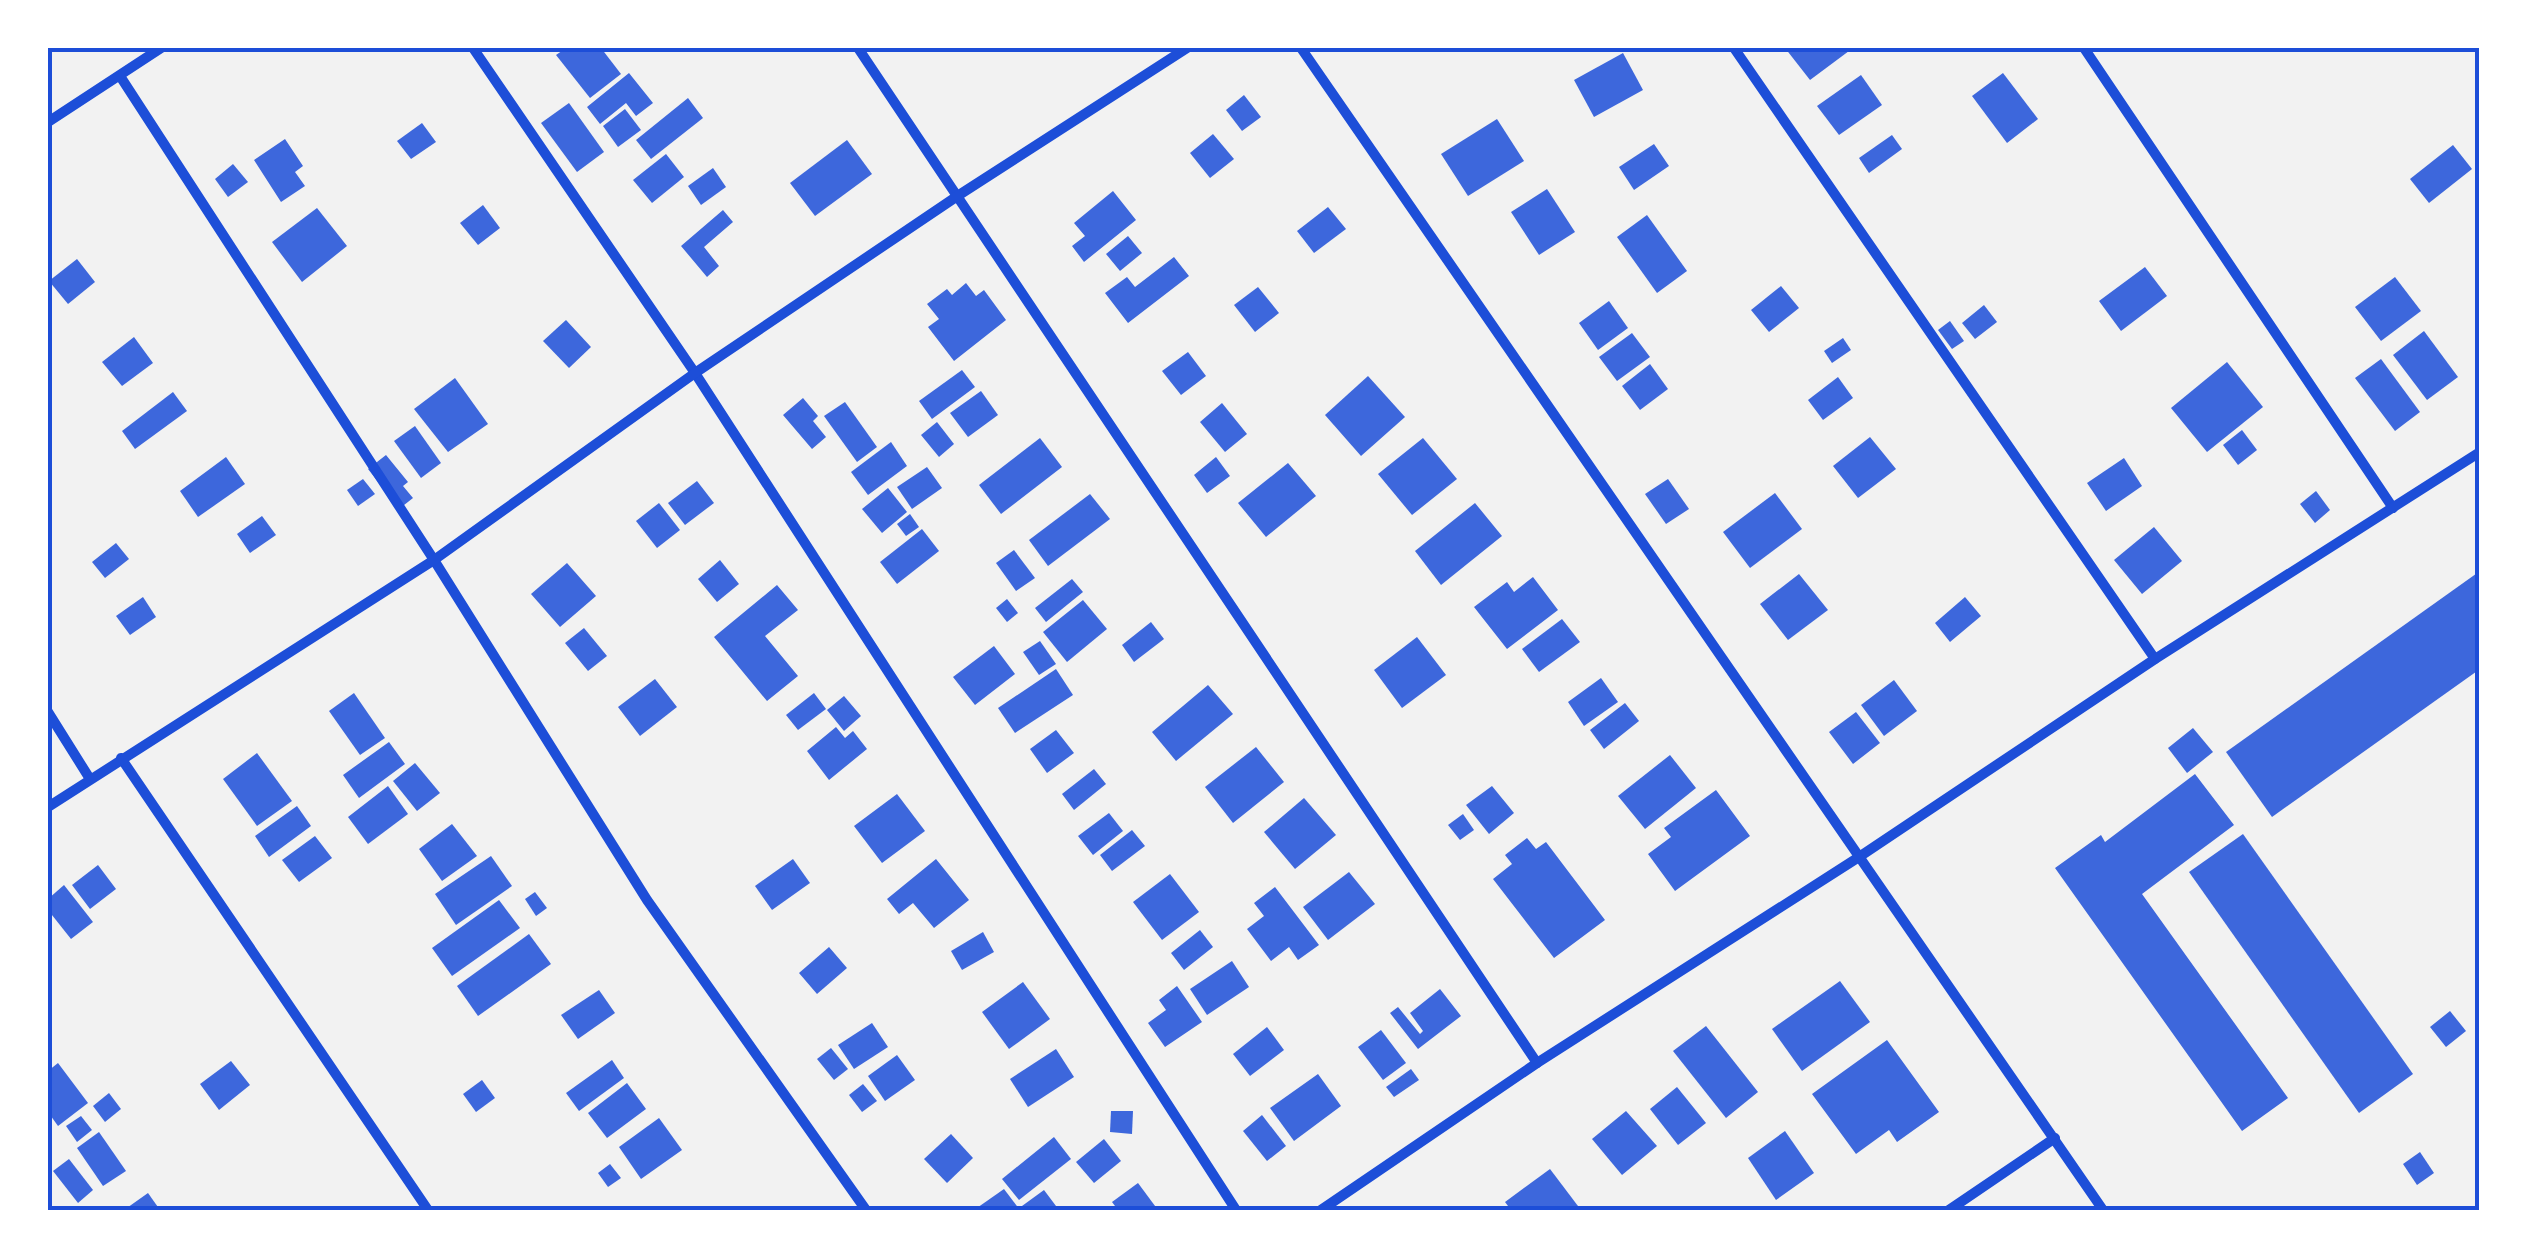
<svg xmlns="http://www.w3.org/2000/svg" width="2527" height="1258" font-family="'Noto Sans',sans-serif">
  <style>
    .building { fill: #3d67dc }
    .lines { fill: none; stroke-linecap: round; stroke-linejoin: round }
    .minor { stroke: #1d4ed8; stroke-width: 10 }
    .neatline { fill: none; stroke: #1d4ed8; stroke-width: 4 }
  </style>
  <rect width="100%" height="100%" fill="#f2f2f2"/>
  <g class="building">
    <path d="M566,48H601L621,74L590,98L556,55Z"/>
    <path d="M1785,48H1853L1810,80Z"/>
    <path d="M1623,53L1643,90L1594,117L1574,80Z"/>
    <path d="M629,73L653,103L636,116L626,103L600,124L587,107Z"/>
    <path d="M2003,73L2038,119L2007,143L1972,96Z"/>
    <path d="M1861,75L1882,105L1839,135L1817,106Z"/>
    <path d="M1244,95L1261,117L1242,131L1226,110Z"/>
    <path d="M688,98L703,118L651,159L636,140Z"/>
    <path d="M569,103L604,152L577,172L541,123Z"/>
    <path d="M625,109L641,130L618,147L603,126Z"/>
    <path d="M1497,119L1524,161L1468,196L1441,154Z"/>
    <path d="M422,123L436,142L411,159L397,141Z"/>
    <path d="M1213,134L1234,159L1210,178L1190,153Z"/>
    <path d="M1892,135L1902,149L1869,173L1859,158Z"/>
    <path d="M285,139L303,166L295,172L305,186L281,202L254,160Z"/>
    <path d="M847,140L872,174L815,216L790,183Z"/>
    <path d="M1654,144L1669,166L1634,190L1619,167Z"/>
    <path d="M2453,145L2472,169L2429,203L2410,179Z"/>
    <path d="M666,154L684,177L652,203L633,180Z"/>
    <path d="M233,164L248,182L228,197L215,179Z"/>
    <path d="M713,168L726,187L701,205L688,186Z"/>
    <path d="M1547,189L1575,232L1539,255L1511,212Z"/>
    <path d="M1113,191L1136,220L1084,262L1072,246L1085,236L1074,223Z"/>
    <path d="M483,205L500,228L478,245L460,223Z"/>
    <path d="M1328,207L1346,229L1314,253L1297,231Z"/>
    <path d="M317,208L347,246L302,282L272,242Z"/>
    <path d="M723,210L733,222L704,247L719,266L707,277L681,246Z"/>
    <path d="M1647,215L1687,271L1657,293L1617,237Z"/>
    <path d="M1128,236L1142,253L1120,271L1106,254Z"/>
    <path d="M1174,257L1189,276L1128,323L1105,293L1127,277L1135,287Z"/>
    <path d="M77,259L95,282L68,304L49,281Z"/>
    <path d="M2145,267L2167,296L2121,331L2099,301Z"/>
    <path d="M2395,277L2421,311L2381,341L2355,307Z"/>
    <path d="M966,283L976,296L984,290L1006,320L954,361L928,327L939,319L927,304L947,289L952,295Z"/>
    <path d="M1781,286L1799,308L1769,332L1751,310Z"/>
    <path d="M1258,287L1279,313L1255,332L1234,305Z"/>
    <path d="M1609,301L1628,328L1598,350L1579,323Z"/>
    <path d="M1984,305L1997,322L1975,339L1962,323Z"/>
    <path d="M566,320L591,347L569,368L543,341Z"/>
    <path d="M1950,321L1964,341L1952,349L1938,330Z"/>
    <path d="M2424,331L2458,377L2427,400L2393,355Z"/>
    <path d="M1632,333L1650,357L1617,381L1599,357Z"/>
    <path d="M134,337L153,363L122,386L102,362Z"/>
    <path d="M1843,338L1851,350L1832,363L1824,351Z"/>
    <path d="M1188,352L1206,376L1181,395L1162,371Z"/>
    <path d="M2381,359L2420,412L2395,431L2355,378Z"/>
    <path d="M2227,362L2263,407L2207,452L2171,408Z"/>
    <path d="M1650,364L1668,389L1640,410L1622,386Z"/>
    <path d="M962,370L975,387L932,419L919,401Z"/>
    <path d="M1368,376L1405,417L1361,456L1325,415Z"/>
    <path d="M1838,377L1853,398L1823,420L1808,400Z"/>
    <path d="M455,378L488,424L448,452L414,409Z"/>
    <path d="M981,391L998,415L968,437L950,413Z"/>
    <path d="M173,392L187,411L135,449L122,431Z"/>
    <path d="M803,398L818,416L813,421L826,437L812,449L783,415Z"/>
    <path d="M845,402L877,447L857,462L824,416Z"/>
    <path d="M1222,403L1247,434L1225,452L1200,422Z"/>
    <path d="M937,422L954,444L939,457L921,435Z"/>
    <path d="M415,426L441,463L421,478L394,441Z"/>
    <path d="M2242,430L2257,450L2238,465L2223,445Z"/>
    <path d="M1870,437L1896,469L1858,498L1833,466Z"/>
    <path d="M1040,438L1062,467L1001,514L979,485Z"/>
    <path d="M1423,438L1457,479L1412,515L1378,474Z"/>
    <path d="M891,442L907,466L868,495L851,472Z"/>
    <path d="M386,455L408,482L403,486L413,498L399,509L368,469Z"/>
    <path d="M226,457L245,484L198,517L180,491Z"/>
    <path d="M1216,457L1230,476L1207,493L1194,475Z"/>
    <path d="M2124,458L2142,486L2106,511L2087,483Z"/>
    <path d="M1288,463L1316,496L1266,537L1238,503Z"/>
    <path d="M927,467L942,488L912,509L897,487Z"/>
    <path d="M363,479L375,494L358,506L347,490Z"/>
    <path d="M1668,479L1689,509L1666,524L1645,494Z"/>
    <path d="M697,481L714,503L685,525L668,503Z"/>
    <path d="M888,488L907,512L882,533L862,509Z"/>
    <path d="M2316,491L2330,510L2315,523L2300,504Z"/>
    <path d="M1775,493L1802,529L1750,568L1723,532Z"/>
    <path d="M1090,494L1110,519L1048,566L1029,540Z"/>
    <path d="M659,503L680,530L657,548L636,521Z"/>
    <path d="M1475,503L1502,536L1441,585L1415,551Z"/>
    <path d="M910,514L919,527L906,536L897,524Z"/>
    <path d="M262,516L276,535L250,553L237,534Z"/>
    <path d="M2154,527L2182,561L2142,594L2114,560Z"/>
    <path d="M922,529L939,551L897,584L880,562Z"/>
    <path d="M116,543L129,559L105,578L92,562Z"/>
    <path d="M1014,550L1035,578L1016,591L996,563Z"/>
    <path d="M720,560L739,584L717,602L698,579Z"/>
    <path d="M567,563L596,596L560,627L531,594Z"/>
    <path d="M2480,571V669L2272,817L2226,752Z"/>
    <path d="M1799,574L1828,610L1788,640L1760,604Z"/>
    <path d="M1533,577L1558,610L1507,649L1474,607L1507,582L1514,592Z"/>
    <path d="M1072,579L1083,592L1046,622L1035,608Z"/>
    <path d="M777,585L798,610L765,636L798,676L767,701L714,637Z"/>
    <path d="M143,597L156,617L130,635L116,616Z"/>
    <path d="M1965,597L1981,616L1950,642L1935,623Z"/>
    <path d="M1007,599L1018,613L1007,622L996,608Z"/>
    <path d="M1083,600L1107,629L1067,662L1043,632Z"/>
    <path d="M1562,619L1580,642L1539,672L1522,649Z"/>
    <path d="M1151,622L1164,639L1134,662L1122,645Z"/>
    <path d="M584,628L607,656L588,671L565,643Z"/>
    <path d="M1417,637L1446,675L1402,708L1374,670Z"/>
    <path d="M1040,641L1056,664L1039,675L1023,652Z"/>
    <path d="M994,646L1015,674L975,705L953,677Z"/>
    <path d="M1056,669L1073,695L1015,733L998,708Z"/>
    <path d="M1601,678L1618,702L1584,726L1568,702Z"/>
    <path d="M655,679L677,707L640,736L618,707Z"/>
    <path d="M1894,680L1917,711L1884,736L1861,705Z"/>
    <path d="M1208,685L1233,714L1176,761L1152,732Z"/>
    <path d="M354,693L385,738L360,755L329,711Z"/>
    <path d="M814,693L826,709L798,730L786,715Z"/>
    <path d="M844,696L861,716L844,731L827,710Z"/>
    <path d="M1625,703L1639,721L1604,749L1590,730Z"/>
    <path d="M1856,712L1880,743L1853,764L1829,732Z"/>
    <path d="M836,727L845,738L853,731L867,749L829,780L807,751Z"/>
    <path d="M2193,728L2213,752L2187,773L2168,748Z"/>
    <path d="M1056,730L1074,753L1047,773L1030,749Z"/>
    <path d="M389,742L405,764L359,798L343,775Z"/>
    <path d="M1256,747L1284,782L1233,823L1205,787Z"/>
    <path d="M257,753L292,801L257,826L223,779Z"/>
    <path d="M1670,755L1696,788L1645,829L1618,796Z"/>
    <path d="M415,763L440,793L417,811L393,781Z"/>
    <path d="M1094,769L1106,784L1074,810L1062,794Z"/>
    <path d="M2195,774L2234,825L2142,894L2288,1098L2242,1131L2055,868L2101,835L2105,842Z"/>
    <path d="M388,786L408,814L368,844L348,817Z"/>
    <path d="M1492,786L1514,813L1489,834L1466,805Z"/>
    <path d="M1716,790L1750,836L1675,891L1648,854L1671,837L1664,828Z"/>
    <path d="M897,794L925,831L882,863L854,826Z"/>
    <path d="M1304,798L1336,835L1295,869L1264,832Z"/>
    <path d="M297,806L311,826L269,857L255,836Z"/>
    <path d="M1109,813L1123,831L1093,855L1078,836Z"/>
    <path d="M1463,814L1474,830L1460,840L1448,825Z"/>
    <path d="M452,824L477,856L442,881L419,849Z"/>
    <path d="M1132,830L1145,846L1112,871L1100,855Z"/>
    <path d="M2243,834L2413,1074L2359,1113L2189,872Z"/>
    <path d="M315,836L332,858L299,882L282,860Z"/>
    <path d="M1527,838L1536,849L1546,842L1605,920L1554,958L1493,879L1512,864L1505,855Z"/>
    <path d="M491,856L512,886L456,925L435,894Z"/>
    <path d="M793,859L810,883L772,910L755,886Z"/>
    <path d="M936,859L969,900L934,928L913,903L899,914L887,899Z"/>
    <path d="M98,865L116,889L90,909L72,885Z"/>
    <path d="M1349,872L1375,904L1328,940L1303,907Z"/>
    <path d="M1170,874L1199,912L1162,940L1133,902Z"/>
    <path d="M64,885L93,922L71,939L48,910V899Z"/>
    <path d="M1275,887L1319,945L1298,960L1289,947L1271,961L1247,929L1264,916L1254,903Z"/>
    <path d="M535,892L547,908L536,916L525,899Z"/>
    <path d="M499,900L520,928L452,976L432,948Z"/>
    <path d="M1200,930L1213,947L1184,970L1171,953Z"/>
    <path d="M983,932L994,952L962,970L951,951Z"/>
    <path d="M529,934L551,964L478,1016L457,986Z"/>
    <path d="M829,947L847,968L817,994L799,973Z"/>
    <path d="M1232,961L1249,987L1207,1015L1190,989Z"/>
    <path d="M1840,981L1870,1022L1802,1071L1772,1029Z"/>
    <path d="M1023,982L1050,1019L1009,1049L982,1012Z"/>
    <path d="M1177,986L1202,1022L1165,1047L1148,1023L1166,1010L1159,1000Z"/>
    <path d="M1440,989L1461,1016L1418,1049L1390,1013L1398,1007L1420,1034L1423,1031L1410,1013Z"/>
    <path d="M599,990L615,1013L578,1039L561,1015Z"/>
    <path d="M2450,1011L2466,1031L2446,1047L2430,1027Z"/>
    <path d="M872,1023L888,1047L854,1069L838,1045Z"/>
    <path d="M1706,1026L1758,1092L1726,1118L1673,1051Z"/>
    <path d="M1267,1027L1284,1050L1250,1076L1233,1054Z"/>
    <path d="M1381,1030L1406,1063L1383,1080L1358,1047Z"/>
    <path d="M1887,1040L1939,1112L1897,1142L1889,1130L1856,1154L1812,1094Z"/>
    <path d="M831,1048L848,1069L834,1080L817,1059Z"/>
    <path d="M1056,1049L1074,1077L1028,1107L1010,1079Z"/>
    <path d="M897,1055L915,1080L885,1101L868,1076Z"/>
    <path d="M612,1060L624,1078L579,1111L566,1093Z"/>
    <path d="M231,1061L250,1085L219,1110L200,1084Z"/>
    <path d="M58,1063L88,1103L58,1126L48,1112V1071Z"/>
    <path d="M1411,1069L1419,1080L1394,1097L1386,1087Z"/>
    <path d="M1318,1074L1341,1106L1294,1141L1270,1108Z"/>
    <path d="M482,1080L495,1098L476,1112L463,1094Z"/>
    <path d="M627,1083L646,1109L607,1138L588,1113Z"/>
    <path d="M863,1084L877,1101L862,1112L849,1095Z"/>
    <path d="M1677,1087L1706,1123L1678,1145L1650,1109Z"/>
    <path d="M109,1093L121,1109L105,1122L93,1106Z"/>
    <path d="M1111,1111H1133L1132,1134L1110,1132Z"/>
    <path d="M1626,1111L1657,1146L1622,1175L1592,1139Z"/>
    <path d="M1262,1115L1286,1146L1267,1161L1243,1131Z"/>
    <path d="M81,1116L92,1130L77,1142L66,1126Z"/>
    <path d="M659,1118L682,1150L641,1179L619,1147Z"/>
    <path d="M1785,1131L1814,1173L1776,1200L1748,1158Z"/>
    <path d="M99,1132L126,1171L103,1186L77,1148Z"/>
    <path d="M951,1134L973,1158L947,1183L924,1159Z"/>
    <path d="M1054,1137L1071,1159L1019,1200L1002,1179Z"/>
    <path d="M1104,1139L1121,1161L1094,1183L1076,1162Z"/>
    <path d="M2420,1152L2434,1173L2417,1185L2403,1164Z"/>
    <path d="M69,1159L93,1190L78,1203L53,1171Z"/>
    <path d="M610,1164L621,1178L608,1187L598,1173Z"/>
    <path d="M1550,1169L1581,1210H1511L1505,1202Z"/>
    <path d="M1138,1183L1158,1210H1118L1112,1202Z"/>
    <path d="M1004,1189L1020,1210H974Z"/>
    <path d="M1044,1190L1059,1210H1025L1022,1206Z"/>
    <path d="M148,1193L160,1210H124Z"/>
  </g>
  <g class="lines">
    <g class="minor">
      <path d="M473,48L695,373L1236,1210"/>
      <path d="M858,48L1537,1063"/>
      <path d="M1301,48L2103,1210"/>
      <path d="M1734,48L2155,659"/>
      <path d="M2084,48L2393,508"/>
      <path d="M120,76L434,560L647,900L866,1210"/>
      <path d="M48,122L161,48"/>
      <path d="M48,712L90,779"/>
      <path d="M121,758L428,1210"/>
      <path d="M48,807L434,560L695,373L959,195L1187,48"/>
      <path d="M1321,1210L1537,1063L1859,857L2155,659L2480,452"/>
      <path d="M1949,1210L2055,1138"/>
    </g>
  </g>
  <rect width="2527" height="1258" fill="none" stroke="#ffffff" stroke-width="100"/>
  <rect x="50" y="50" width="2427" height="1158" class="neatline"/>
</svg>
